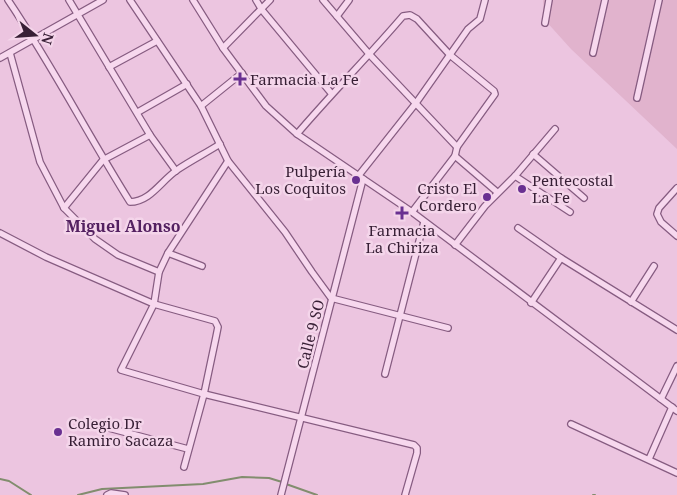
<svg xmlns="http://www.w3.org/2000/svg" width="677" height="495" font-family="'Noto Serif',serif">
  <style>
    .farmland { fill: #e1b3cd }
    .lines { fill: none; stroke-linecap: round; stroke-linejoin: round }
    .stream { stroke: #828d6e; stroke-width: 2 }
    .minor-casing { stroke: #865c81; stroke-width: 8 }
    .minor { stroke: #f7d8ee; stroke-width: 5.5 }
    .poi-dot { fill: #693091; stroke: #f4d5ea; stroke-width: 2 }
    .labels { text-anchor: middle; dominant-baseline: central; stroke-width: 5; stroke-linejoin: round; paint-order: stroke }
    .poi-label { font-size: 15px; fill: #371f35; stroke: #f4d5ea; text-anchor: start }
    .street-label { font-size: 15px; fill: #371f35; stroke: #f4d5ea }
    .neighbourhood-label { font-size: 16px; font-weight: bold; fill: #542161; stroke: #f4d5ea }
  </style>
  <rect width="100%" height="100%" fill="#ecc5e0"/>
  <path class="farmland" d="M543,0H677V149L571,49L544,19Z"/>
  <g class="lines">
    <g class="stream">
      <path d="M0,479L9,481L31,495"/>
      <path d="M286,484L317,495"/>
      <path d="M78,495L102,489L203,484L242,477L269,478L282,482"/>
      <path d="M593,495H595"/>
    </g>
    <defs>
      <g id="minor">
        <path d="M8,0C52,65 88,135 130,202C150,202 161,181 177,170C190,161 206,153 220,144"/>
        <path d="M69,0L150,135L176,171"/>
        <path d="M130,0L201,106L228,161L285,232L312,272L331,298L448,328"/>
        <path d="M193,0L223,48L266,106L297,134L412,212L677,411"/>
        <path d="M256,0L262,10L331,93"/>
        <path d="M323,0L370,55L457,147"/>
        <path d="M337,16L349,0"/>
        <path d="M545,23L549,0"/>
        <path d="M223,48L270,0"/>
        <path d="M10,53L40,162L64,208L95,239L118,255L159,272"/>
        <path d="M593,53L605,0"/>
        <path d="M0,58L103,0"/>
        <path d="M109,67L157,41"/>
        <path d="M637,98L659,0"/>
        <path d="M201,106L242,73"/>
        <path d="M138,112L187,84"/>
        <path d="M297,134C331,94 369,56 403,16L410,15L417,19L450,55L494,91L495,94L457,147L455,156L412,212"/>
        <path d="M533,154L584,198"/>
        <path d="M455,156L497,192"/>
        <path d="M228,161L168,253L159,272L154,304L121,370L204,394L414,445L417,448V453L405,495"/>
        <path d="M359,175L416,103L468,29L480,19L485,0"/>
        <path d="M515,176L570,212"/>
        <path d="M677,188L659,208L657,214L661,222L677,236"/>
        <path d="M64,208L103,160L150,135"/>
        <path d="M518,228L561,258L677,330"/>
        <path d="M0,233L46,257L154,304L215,321L218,327L216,337L204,394L184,467"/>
        <path d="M455,245L485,206L515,176L555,129"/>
        <path d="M168,253L202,266"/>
        <path d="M631,302L654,266"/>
        <path d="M531,303L561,258"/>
        <path d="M385,374L424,222"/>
        <path d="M661,399L677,366"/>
        <path d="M90,423L188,449"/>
        <path d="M571,424L677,473"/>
        <path d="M649,459L672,407"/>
        <path d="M107,495L111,493L125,495"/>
        <path d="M281,495L363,179"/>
      </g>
    </defs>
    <use href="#minor" class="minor-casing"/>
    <use href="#minor" class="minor"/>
  </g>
  <g class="poi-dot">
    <path d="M237.5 71.5h5v5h5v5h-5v5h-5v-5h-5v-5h5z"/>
    <circle cx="356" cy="180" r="5"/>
    <circle cx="522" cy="189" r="5"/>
    <circle cx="487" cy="197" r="5"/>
    <path d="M399.5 205.5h5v5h5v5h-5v5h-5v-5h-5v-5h5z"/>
    <circle cx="58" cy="432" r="5"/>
  </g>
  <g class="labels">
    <g class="poi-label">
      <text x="250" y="79">Farmacia La Fe</text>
      <text x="346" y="171" text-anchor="end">Pulpería<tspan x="346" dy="17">Los Coquitos</tspan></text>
      <text x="532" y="180">Pentecostal<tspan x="532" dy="17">La Fe</tspan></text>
      <text x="477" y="188" text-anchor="end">Cristo El<tspan x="477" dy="17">Cordero</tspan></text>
      <text x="402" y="230" text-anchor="middle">Farmacia<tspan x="402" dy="17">La Chiriza</tspan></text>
      <text x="68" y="423">Colegio Dr<tspan x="68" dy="17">Ramiro Sacaza</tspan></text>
    </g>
    <g class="street-label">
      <text transform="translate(310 334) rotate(-76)">Calle 9 SO</text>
    </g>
    <g class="neighbourhood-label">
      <text x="123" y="226">Miguel Alonso</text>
    </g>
  </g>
  <g transform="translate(35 35) rotate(107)" stroke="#f4d5ea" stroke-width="4" paint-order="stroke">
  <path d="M0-4L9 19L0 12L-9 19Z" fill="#371f35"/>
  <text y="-8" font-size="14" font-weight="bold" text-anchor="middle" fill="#371f35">N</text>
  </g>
</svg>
